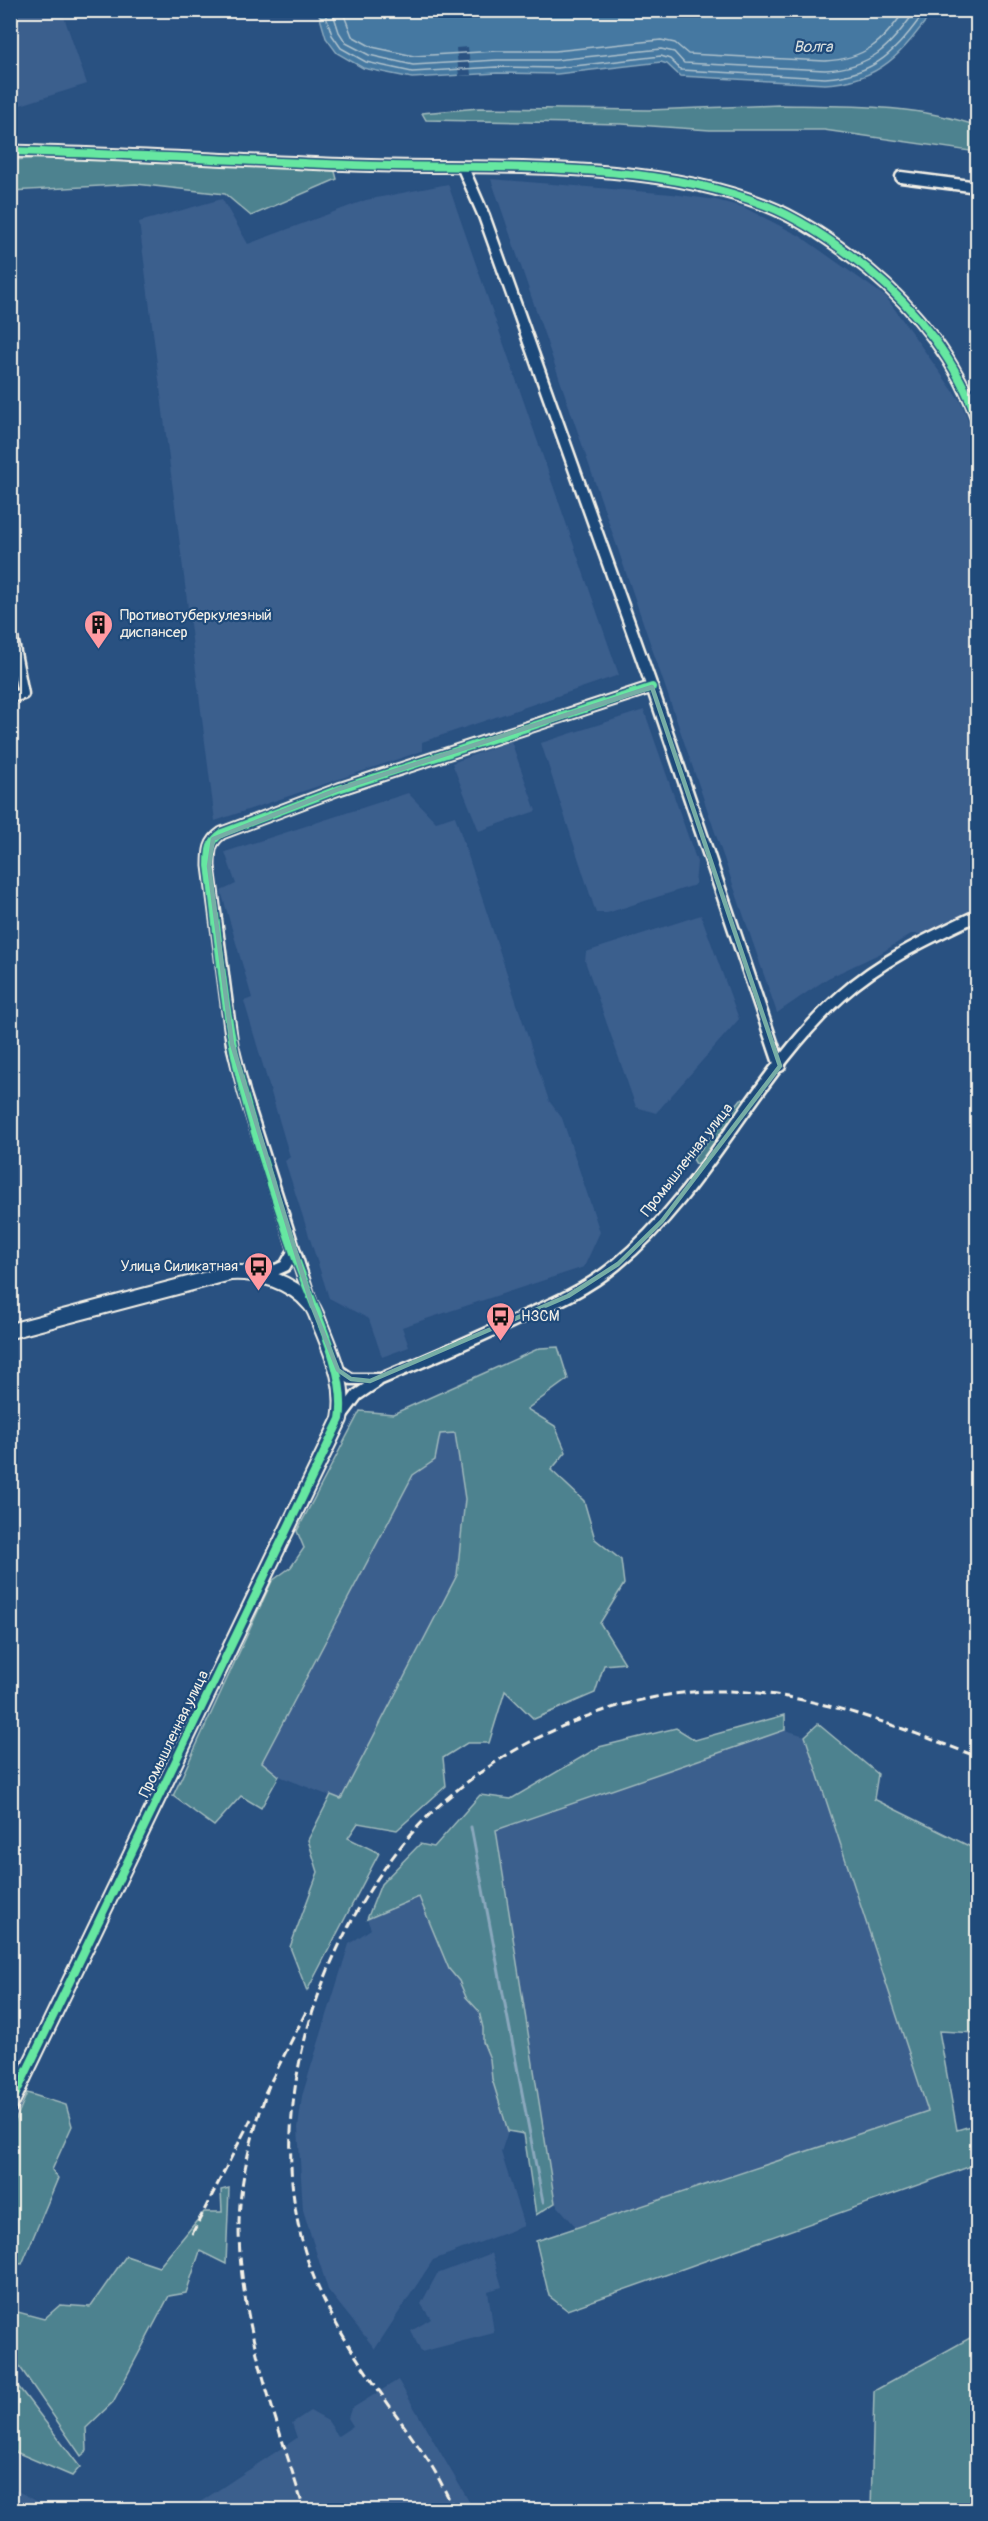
<svg xmlns="http://www.w3.org/2000/svg" width="988" height="2521" font-family="Pangolin,sans-serif">
  <style>
    .built { fill: #3b5e8d }
    .green { fill: #4e828f; stroke: #a1babc; stroke-width: 1.5 }
    .water { fill: #4478a1; stroke: #8aa8bd; stroke-width: 1.5 }
    .pier { fill: #295181 }
    .lines { fill: none; stroke-linecap: round; stroke-linejoin: round }
    .shore { stroke: #aec1cc; stroke-width: 1.5 }
    .stream { stroke: #8aa8bd; stroke-width: 3 }
    .minor-casing { stroke: #f4f1e8; stroke-width: 15 }
    .tertiary-casing { stroke: #f4f1e8; stroke-width: 18 }
    .minor { stroke: #1f4a7a; stroke-width: 10 }
    .tertiary { stroke: #1f4a7a; stroke-width: 14 }
    .rail { stroke: #f4f1e8; stroke-width: 3; stroke-dasharray: 9 4.5; stroke-linecap: butt }
    .cycleway-casing { stroke: #1f4a7a; stroke-width: 11 }
    .cycleway { stroke: #66e7a1; stroke-width: 8 }
    .marked { fill: none; stroke: #76ada5; stroke-width: 4.5; stroke-linejoin: round }
    .labels { text-anchor: middle; dominant-baseline: central; stroke-width: 4.5; stroke-linejoin: round; paint-order: stroke }
    .poi-label { font-size: 15px; fill: #f4f1e8; stroke: #1f4a7a; text-anchor: start }
    .street-label { font-size: 15px; fill: #f4f1e8; stroke: #1f4a7a }
    .water-label { font-size: 16px; font-style: italic; fill: #dadfdd; stroke: #1f4a7a }
  </style>
  <rect width="100%" height="100%" fill="#295181"/>
  <filter id="ink" filterUnits="userSpaceOnUse"><feTurbulence type="fractalNoise" baseFrequency=".0167" numOctaves="2"/><feDisplacementMap in="SourceGraphic" scale="12" xChannelSelector="R" yChannelSelector="G"/><feConvolveMatrix kernelMatrix="1 2 1 2 8 2 1 2 1" color-interpolation-filters="sRGB"/></filter>
  <g filter="url(#ink)">
    <g class="built">
      <path d="M10,11H62L87,84L11,108Z"/>
      <path d="M491,179L672,194L716,200L743,207L800,236L886,297L961,402L977,444V910L925,934H911L881,953L828,978L777,1013Z"/>
      <path d="M448,184L619,675L422,742V751L215,821L139,222L222,199L248,244L366,200Z"/>
      <path d="M644,710L697,862L695,885L607,913H596L541,743Z"/>
      <path d="M511,741L536,811L479,831L452,763Z"/>
      <path d="M408,793L436,822L455,816L549,1101L562,1118L600,1232L584,1267L402,1327L409,1347L382,1357L369,1319L329,1298L285,1161L290,1157L244,1001L252,998L221,891L236,884L225,852Z"/>
      <path d="M701,915L739,1019L656,1113L636,1107L585,961L586,952Z"/>
      <path d="M455,1432L465,1499L457,1575L340,1800L279,1776L262,1762L413,1475L435,1460L440,1434Z"/>
      <path d="M785,1730L805,1736L928,2111L577,2228L555,2203L496,1830Z"/>
      <path d="M419,1897L449,1969L459,1981L466,1997L479,2011L483,2028V2042L490,2059L492,2079L508,2131L501,2152L524,2226L433,2260L375,2349L328,2290L303,2210L298,2128L302,2096L349,1944L371,1929L367,1919Z"/>
      <path d="M492,2253L502,2287L488,2291L494,2333L421,2352L411,2331L431,2319L421,2304L437,2274Z"/>
      <path d="M398,2380L474,2510H188L297,2438L292,2423L310,2411L328,2421L338,2436L353,2426L348,2418L351,2409Z"/>
      <path d="M10,2487L40,2503L36,2510H11Z"/>
    </g>
    <g class="green">
      <path d="M780,105C846,106 915,104 977,126V152L824,130H710L622,124L426,120L422,113L479,108L649,110Z"/>
      <path d="M45,158L179,160L334,168L337,179L251,216L225,194L136,184L11,191V160Z"/>
      <path d="M741,1099H744V1105L701,1162L696,1164L693,1159Z"/>
      <path d="M558,1347L568,1379L527,1409L555,1426L566,1452L551,1470L584,1501L595,1539L621,1560L624,1584L600,1623L625,1663L604,1665L595,1693L534,1719L505,1691L489,1743H467L443,1758L446,1786L397,1830L358,1823L348,1838L379,1853L307,1991L290,1947L318,1872L308,1840L331,1795L341,1799L457,1575L465,1499L455,1433L440,1434L435,1460L413,1475L262,1762L279,1776L261,1808L241,1796L214,1826L173,1796L272,1581L291,1567L304,1548L297,1531L360,1411L393,1414L540,1348Z"/>
      <path d="M785,1715V1730L496,1830L555,2203L536,2215L524,2134L508,2131L492,2079L490,2059L483,2042V2028L479,2011L466,1997L459,1981L449,1969L419,1897L367,1919L381,1884L420,1844L434,1847L480,1795L511,1799L599,1747L676,1728L695,1740Z"/>
      <path d="M818,1724L878,1774L874,1799L977,1850V2033L939,2031L957,2130L977,2124V2164L567,2310L549,2296L536,2241L928,2111L805,1736Z"/>
      <path d="M27,2093L66,2105L72,2126L52,2170L58,2178L22,2264L11,2263V2131Z"/>
      <path d="M229,2188L226,2264L200,2251L186,2293L169,2296L113,2402L86,2428L87,2451L81,2456L11,2354V2320L18,2312L44,2319L60,2305L90,2307L126,2256L159,2267L204,2212H222L221,2190Z"/>
      <path d="M977,2334V2510H871L874,2391Z"/>
      <path d="M11,2377L80,2467L72,2476L11,2450Z"/>
    </g>
    <path class="water" d="M318,11H933C902,53 881,81 825,84L680,76L667,64L661,62L557,74L497,73L412,78L363,68L337,53L326,38Z"/>
    <path class="pier" d="M468,47L471,75L459,76L456,48Z"/>
    <g class="lines">
      <g class="shore">
        <path d="M324,10L332,35L341,48L366,62L412,72L497,67L557,68L661,56L670,59L681,70L825,78C876,75 897,50 926,10"/>
        <path d="M332,10L339,32L346,43L369,55L413,65L497,60H556L661,49L674,52L684,63L825,70C871,68 891,46 916,10"/>
        <path d="M342,10L352,36L372,47L414,56L497,51H555L661,40L675,43L688,54L825,61C865,59 883,42 905,10"/>
      </g>
      <path class="stream" d="M471,1827L543,2202"/>
      <defs>
        <g id="minor">
          <path d="M10,151C125,154 240,161 354,165C482,170 645,157 765,205C802,219 838,245 869,270C916,309 958,363 978,421"/>
          <path d="M463,168L484,216L652,687L780,1066"/>
          <path d="M901,177L978,187"/>
          <path d="M10,627L23,694L10,697"/>
          <path d="M262,1276L285,1266L293,1252"/>
          <path d="M312,1305L244,1092L232,1044L209,866C209,851 209,842 222,833L339,789L652,687"/>
          <path d="M338,1370L351,1379H381C427,1360 473,1340 518,1319C553,1304 588,1289 617,1264C708,1189 754,1074 841,996C881,960 929,938 978,915"/>
          <path d="M342,1415L357,1395L378,1381"/>
        </g>
        <path id="tertiary" d="M10,1331L230,1273C257,1271 292,1282 310,1304C316,1310 318,1321 322,1329C334,1359 346,1386 340,1419L10,2106"/>
      </defs>
      <use href="#minor" class="minor-casing"/>
      <use href="#tertiary" class="tertiary-casing"/>
      <use href="#minor" class="minor"/>
      <use href="#tertiary" class="tertiary"/>
      <g class="rail">
        <path d="M269,2085C253,2131 239,2178 239,2227C239,2323 277,2419 304,2510"/>
        <path d="M265,2093L307,2010"/>
        <path d="M192,2234L251,2119"/>
        <path d="M455,2510C446,2494 439,2477 429,2462C381,2390 322,2323 301,2237C268,2102 317,1951 402,1845C468,1762 587,1701 692,1692C792,1684 886,1722 978,1757"/>
      </g>
      <defs>
        <g id="cycleway">
          <path d="M10,151C125,154 240,161 354,165C482,170 645,157 765,205C802,219 838,245 869,270C916,309 958,363 978,421"/>
          <path d="M10,2106L340,1419C348,1372 312,1305 296,1259C277,1204 258,1147 243,1090C224,1017 219,941 209,866C209,851 209,842 222,833L339,789L652,687"/>
        </g>
      </defs>
      <use href="#cycleway" class="cycleway-casing"/>
      <use href="#cycleway" class="cycleway"/>
    </g>
  </g>
  <path class="marked" d="M652,687L780,1066L662,1221L618,1264L568,1296L370,1381L351,1379L338,1370L312,1305L232,1044L209,866L213,839L339,789Z"/>
  <defs>
    <symbol id="building-pin" viewBox="-11 -11 22 30"><path d="M0 17L-7.5 6A9.5 9.5 0 1 1 7.5 6Z" fill="#ff9aa2" stroke="#1f4a7a"/><path d="M-4-6H4V6H1V3H-1V6H-4ZM-2.5-4.3h1.7v1.8h-1.7ZM.8-4.3h1.7v1.8H.8ZM-2.5-1h1.7V.8h-1.7ZM.8-1h1.7V.8H.8Z" fill="#111"/></symbol>
    <symbol id="bus-pin" viewBox="-11 -11 22 30"><path d="M0 17L-7.5 6A9.5 9.5 0 1 1 7.5 6Z" fill="#ff9aa2" stroke="#1f4a7a"/><path d="M-5-6H5V4H4V6H2V4H-2V6H-4V4H-5ZM-3.5-4V0h7V-4ZM-3.5 1.2v1.5H-2V1.2ZM2 1.2v1.5H3.5V1.2Z" fill="#111"/></symbol>
  </defs>
  <g fill-rule="evenodd">
    <use href="#building-pin" x="82" y="608" width="33" height="45"/>
    <use href="#bus-pin" x="242" y="1250" width="33" height="45"/>
    <use href="#bus-pin" x="484" y="1300" width="33" height="45"/>
  </g>
  <g class="labels">
    <g class="poi-label">
      <text x="120" y="615">Противотуберкулезный<tspan x="120" dy="17">диспансер</tspan></text>
      <text x="238" y="1266" text-anchor="end">Улица Силикатная</text>
      <text x="521" y="1316">НЗСМ</text>
    </g>
    <g class="street-label">
      <text transform="translate(687 1160) rotate(-52)">Промышленная улица</text>
      <text transform="translate(174 1734) rotate(-64)">Промышленная улица</text>
    </g>
    <g class="water-label">
      <text x="813" y="47">Волга</text>
    </g>
  </g>
  <rect width="988" height="2521" fill="none" stroke="#1f4a7a" stroke-width="36"/>
  <rect x="18" y="18" width="952" height="2485" fill="none" stroke="#f4f1e8" stroke-width="2" filter="url(#ink)"/>
</svg>
